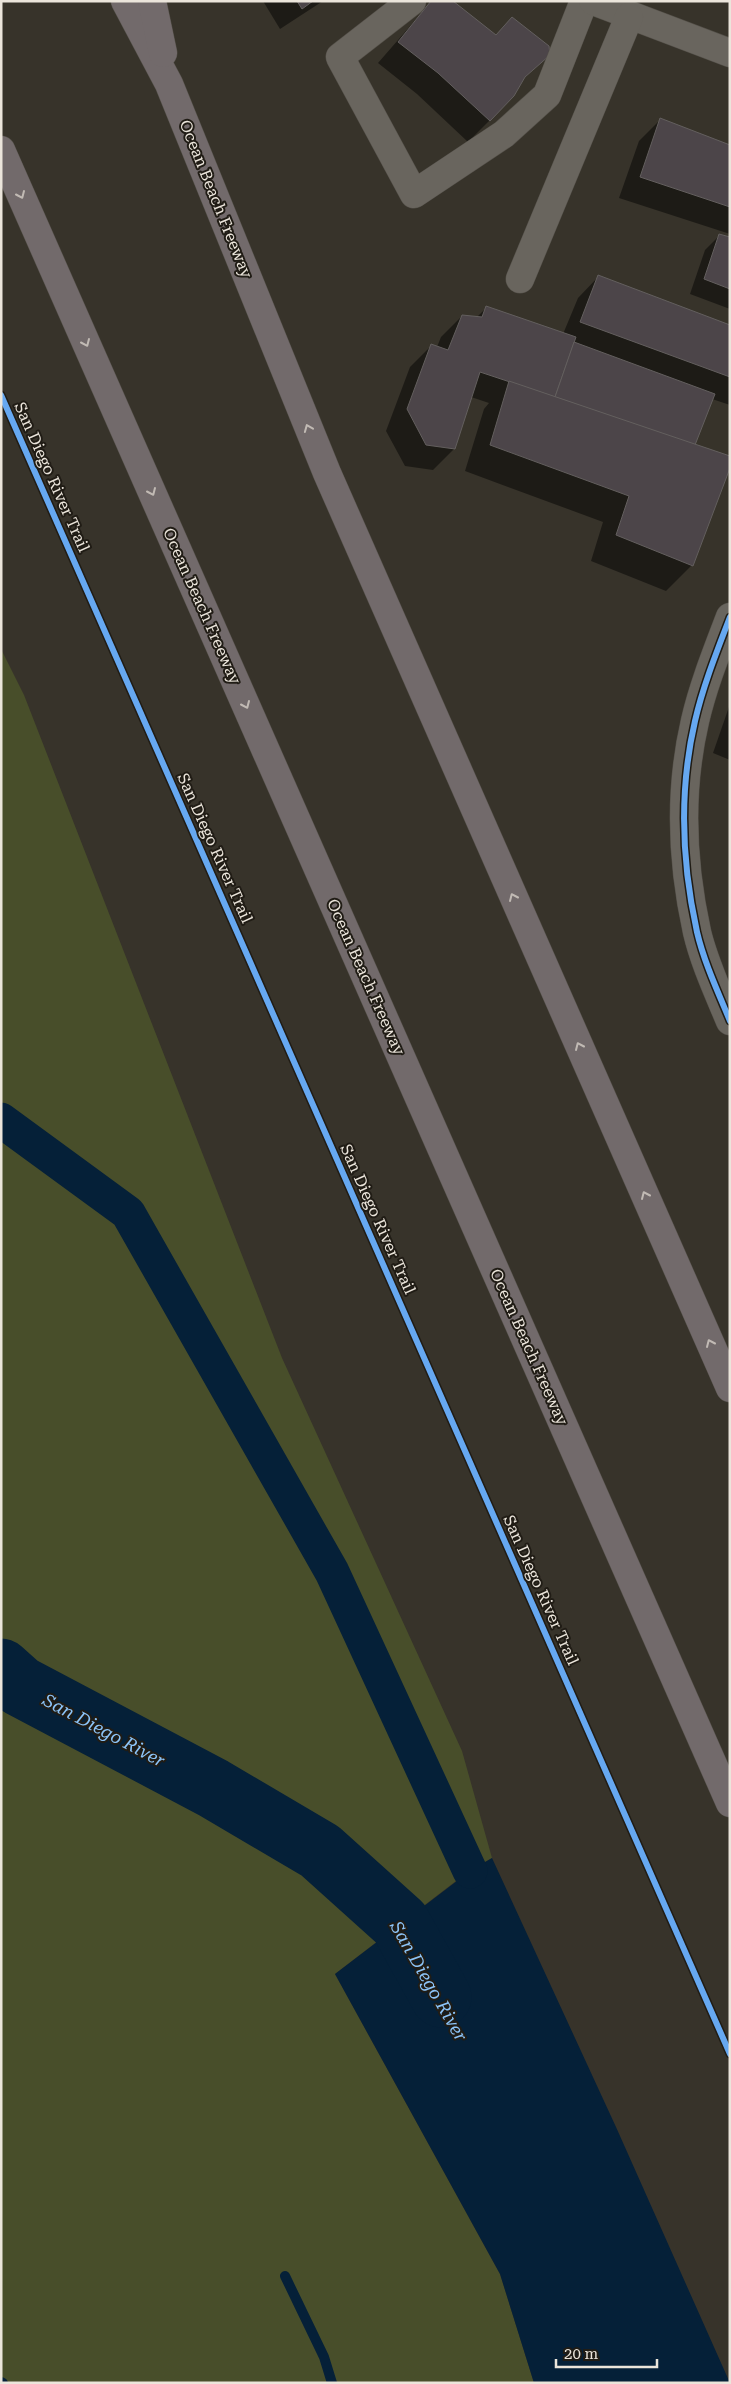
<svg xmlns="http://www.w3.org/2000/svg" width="731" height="2384" font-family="'Roboto Serif',serif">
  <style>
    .green { fill: #484e2a }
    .water { fill: #052038 }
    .shadow { fill: #0007 }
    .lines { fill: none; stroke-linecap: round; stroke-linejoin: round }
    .stream { stroke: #052038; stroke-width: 10 }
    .canal { stroke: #052038; stroke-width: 35 }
    .river { stroke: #052038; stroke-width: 61 }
    .building { fill: #4c4549; stroke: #635f5e }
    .minor-casing { stroke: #534f48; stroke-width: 29 }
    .highway-casing { stroke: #534f48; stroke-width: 29 }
    .minor { stroke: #69655e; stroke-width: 28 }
    .highway { stroke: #726a6b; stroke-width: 28 }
    .cycleway-casing { stroke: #201c15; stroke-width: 9 }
    .cycleway { stroke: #66a8f1; stroke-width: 6 }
    .oneway { stroke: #c1bab4 }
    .labels { text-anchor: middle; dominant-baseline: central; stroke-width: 4; stroke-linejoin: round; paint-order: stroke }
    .street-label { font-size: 16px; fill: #ebe5db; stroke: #201c15 }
    .water-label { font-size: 18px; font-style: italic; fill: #8cc4f8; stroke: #201c15 }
  </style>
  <rect width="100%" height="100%" fill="#37332a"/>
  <path class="green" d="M1,649L24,695L282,1358L462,1751L492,1858L469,1871L335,1974L500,2274L534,2383H1Z"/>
  <path class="water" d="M492,1858L616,2127L730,2383H534L500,2274L335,1974L470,1871Z"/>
  <g class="shadow">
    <path d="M263,1H323L280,29Z"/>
    <path d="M432,1L495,36L549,54L521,81L490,120L468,142L417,94L378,63Z"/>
    <path d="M660,120L730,146V234L619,198L639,141Z"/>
    <path d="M720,235L730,239V309L690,294L705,250Z"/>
    <path d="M599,276L730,326V405L712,399L694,445L692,565L666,591L591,561L603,522L465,471L484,409L489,403L471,397L454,449L433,470L405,466L386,431L410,367L431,346L437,347L441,337L462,316L476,318L487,307L563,334L578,298Z"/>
    <path d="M730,704V760L713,753Z"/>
  </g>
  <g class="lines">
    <g class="stream">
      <path d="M285,2276L324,2357L332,2383"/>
      <path d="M1,2382L3,2383"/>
    </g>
    <path class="canal" d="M1,1120L128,1213L332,1572L470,1871"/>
    <path class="river" d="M1,1669L20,1686L213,1788L320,1851L400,1923L441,1997"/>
  </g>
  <g class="building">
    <path d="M297,1H313L302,9Z"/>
    <path d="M431,1H453L496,35L512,17L549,46L550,55L525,77L514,96L490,121L438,73L398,42Z"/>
    <path d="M660,118L730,145V207L640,177Z"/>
    <path d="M719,234L730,237V289L704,279Z"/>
    <path d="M598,275L730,325V377L580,322Z"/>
    <path d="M486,306L576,337L555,397L480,372L455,449L426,445L407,409L431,344L448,350L462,315L482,317Z"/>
    <path d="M574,342L715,394L695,445L555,397Z"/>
    <path d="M509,381L730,456V468L693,566L616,535L629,496L490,445Z"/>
  </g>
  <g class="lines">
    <defs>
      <g id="minor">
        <path d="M412,1L340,57L414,194L504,134L547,95L584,1"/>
        <path d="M593,1L730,53"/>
        <path d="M520,279L629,17"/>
        <path d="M730,617C717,651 703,686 695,721C679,790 682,864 697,932C704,962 718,992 730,1021"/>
      </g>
      <g id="highway">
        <path d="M125,1L169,84L327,473L730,1388"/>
        <path d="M152,1L163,53"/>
        <path d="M1,150L730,1803"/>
      </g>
    </defs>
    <use href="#minor" class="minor-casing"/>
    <use href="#highway" class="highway-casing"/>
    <use href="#minor" class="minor"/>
    <use href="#highway" class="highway"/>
    <defs>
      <g id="cycleway">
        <path d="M1,395L730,2054"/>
        <path d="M730,617C717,651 703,686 695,721C679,790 682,864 697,932C704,962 718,992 730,1021"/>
      </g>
    </defs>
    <use href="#cycleway" class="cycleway-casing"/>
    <use href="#cycleway" class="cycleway"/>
  </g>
  <defs><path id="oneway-chevron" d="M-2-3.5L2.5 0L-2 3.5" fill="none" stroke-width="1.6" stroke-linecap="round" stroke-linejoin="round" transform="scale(1.25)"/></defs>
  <g class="oneway">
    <use href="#oneway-chevron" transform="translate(21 195) rotate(66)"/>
    <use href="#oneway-chevron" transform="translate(86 343) rotate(66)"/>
    <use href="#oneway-chevron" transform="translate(308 428) rotate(-112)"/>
    <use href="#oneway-chevron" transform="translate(152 492) rotate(66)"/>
    <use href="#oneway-chevron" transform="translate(246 705) rotate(66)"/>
    <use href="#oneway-chevron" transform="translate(513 897) rotate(-114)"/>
    <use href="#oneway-chevron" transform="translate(579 1046) rotate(-114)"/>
    <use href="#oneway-chevron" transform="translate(645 1195) rotate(-114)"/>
    <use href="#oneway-chevron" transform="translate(710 1343) rotate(-114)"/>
  </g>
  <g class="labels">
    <g class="street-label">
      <text transform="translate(216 199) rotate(68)">Ocean Beach Freeway</text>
      <text transform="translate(52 477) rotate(66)">San Diego River Trail</text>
      <text transform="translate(202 606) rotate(66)">Ocean Beach Freeway</text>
      <text transform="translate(215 848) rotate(66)">San Diego River Trail</text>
      <text transform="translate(366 977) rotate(66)">Ocean Beach Freeway</text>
      <text transform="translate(378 1219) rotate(66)">San Diego River Trail</text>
      <text transform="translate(529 1347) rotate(66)">Ocean Beach Freeway</text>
      <text transform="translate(541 1590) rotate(66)">San Diego River Trail</text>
    </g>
    <g class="water-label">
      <text transform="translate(104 1730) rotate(28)">San Diego River</text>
      <text transform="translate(429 1981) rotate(60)">San Diego River</text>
    </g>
  </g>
  <rect width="731" height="2384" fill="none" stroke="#ebe5db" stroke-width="5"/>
  <path d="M556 2359v8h101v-8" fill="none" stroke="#ebe5db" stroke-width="2.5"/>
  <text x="564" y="2359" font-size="15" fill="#ebe5db" stroke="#201c15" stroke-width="4" paint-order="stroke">20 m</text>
</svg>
